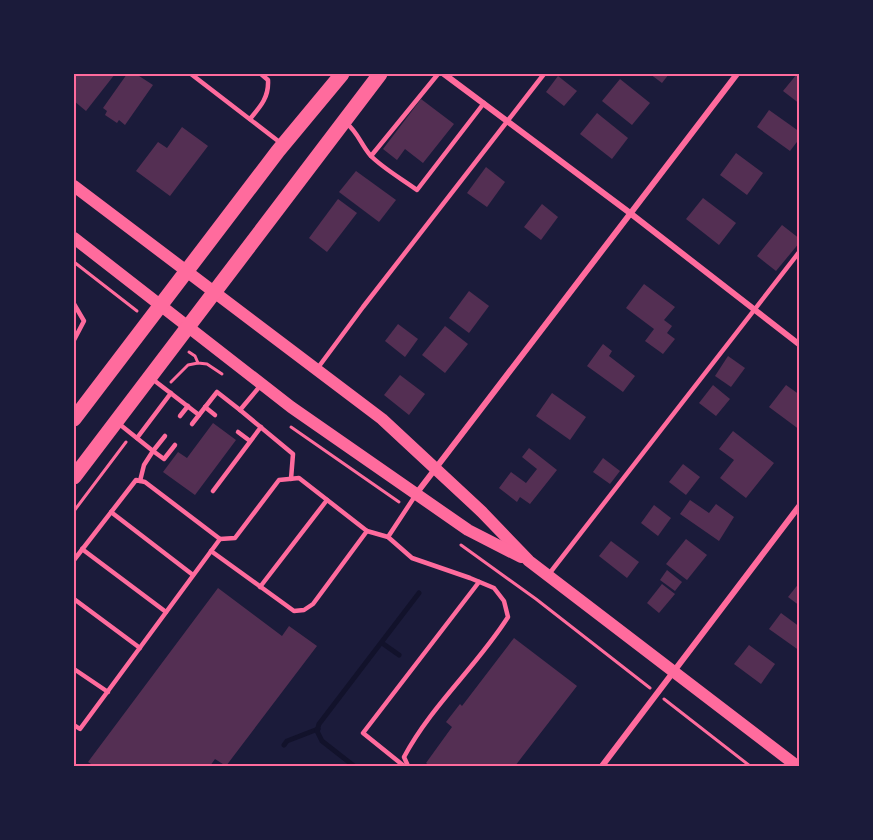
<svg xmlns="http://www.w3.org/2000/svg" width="873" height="840" font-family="Overpass,sans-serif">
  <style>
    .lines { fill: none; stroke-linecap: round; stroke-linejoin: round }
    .stream { stroke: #12122b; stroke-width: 5 }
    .building { fill: #542f53 }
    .path { stroke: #ff6b9d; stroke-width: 3 }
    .service { stroke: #ff6b9d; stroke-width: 4.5 }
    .minor { stroke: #ff6b9d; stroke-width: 6 }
    .secondary { stroke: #ff6b9d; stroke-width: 12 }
    .primary { stroke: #ff6b9d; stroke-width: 15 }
    .neatline { fill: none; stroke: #ff6b9d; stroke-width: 2 }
  </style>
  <rect width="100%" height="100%" fill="#1b1b3a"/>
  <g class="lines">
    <g class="stream">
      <path d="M382,643L399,655"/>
      <path d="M284,745L287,741L318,729"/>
      <path d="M354,766L322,741L317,731L319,724L419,593"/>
    </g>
  </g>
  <g class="building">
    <path d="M74,74H115L86,111L74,101Z"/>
    <path d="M127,74H136L153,85L125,125L119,120L117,123L105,115L107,111L103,108Z"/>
    <path d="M650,74H669L662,83Z"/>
    <path d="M797,74H800V104L783,91Z"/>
    <path d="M558,76L577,91L564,106L546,92Z"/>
    <path d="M620,79L650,103L632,125L602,101Z"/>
    <path d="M421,99L454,124L423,163L405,149L397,160L383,149Z"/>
    <path d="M769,110L800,132V138L790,151L757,127Z"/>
    <path d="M597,113L628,138L612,159L580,134Z"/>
    <path d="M182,127L208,146L170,196L136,171L158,142L167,148Z"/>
    <path d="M736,153L763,173L747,195L720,175Z"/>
    <path d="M486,167L505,182L487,207L467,193Z"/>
    <path d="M356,171L396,200L379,222L339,192Z"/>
    <path d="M703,198L736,223L719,245L686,219Z"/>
    <path d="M338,199L357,213L327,252L309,238Z"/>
    <path d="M542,204L558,217L541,240L524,227Z"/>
    <path d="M782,225L800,239V242L776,271L757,256Z"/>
    <path d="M644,284L675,307L664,320L672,326L667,333L675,339L663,354L645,341L654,329L626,308Z"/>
    <path d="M469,291L489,306L469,333L449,318Z"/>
    <path d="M398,324L418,339L405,357L385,341Z"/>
    <path d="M445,326L468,344L445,373L422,355Z"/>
    <path d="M603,344L612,351L609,356L635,376L623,392L587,366Z"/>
    <path d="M728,356L745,368L731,387L715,376Z"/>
    <path d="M400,375L425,394L409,415L384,395Z"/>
    <path d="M713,385L730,399L716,416L699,403Z"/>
    <path d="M786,385L800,395V430L769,407Z"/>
    <path d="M552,393L586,417L570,440L536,416Z"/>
    <path d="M213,423L236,440L195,495L163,472L178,452L187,458Z"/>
    <path d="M733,431L774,463L746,498L720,478L734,460L719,449Z"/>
    <path d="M529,448L557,470L530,504L520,497L517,502L499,488L511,472L526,483L537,469L522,457Z"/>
    <path d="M603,458L620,471L610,484L593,472Z"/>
    <path d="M683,464L700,477L686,495L669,482Z"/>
    <path d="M690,500L709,513L716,504L734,517L719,541L680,514Z"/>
    <path d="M654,505L671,518L658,536L641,523Z"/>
    <path d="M686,539L707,555L687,580L666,564Z"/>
    <path d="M611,541L639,562L627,578L599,556Z"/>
    <path d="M667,570L682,582L675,591L660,580Z"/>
    <path d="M800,582V606L788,597Z"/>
    <path d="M662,584L675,594L659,613L647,603Z"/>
    <path d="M218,588L282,636L289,626L317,646L226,766L215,759L210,766H94L88,762Z"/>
    <path d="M781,613L800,627V651L769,629Z"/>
    <path d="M514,638L577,686L515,766H430L426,763L452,727L446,722L460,704L462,706Z"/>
    <path d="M749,645L775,664L761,684L734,664Z"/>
  </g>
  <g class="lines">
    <g class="path">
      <path d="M74,262L137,311"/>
      <path d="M189,352L195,356L198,363L207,364L222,374"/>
      <path d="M171,382L188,365L198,363"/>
      <path d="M291,427L399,502"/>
      <path d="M74,511L126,442"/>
      <path d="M461,545L536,599L650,688"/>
      <path d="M664,699L750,766"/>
    </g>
    <g class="service">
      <path d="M191,74L282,144"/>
      <path d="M250,119C261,106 269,97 268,80L261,74"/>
      <path d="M346,123C358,132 361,145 371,156C384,169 402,179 417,190L484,103"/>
      <path d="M371,156L438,74"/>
      <path d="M74,304L84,321L74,340"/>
      <path d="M317,369L363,307L544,74"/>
      <path d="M151,378L199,415L192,424"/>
      <path d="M261,385L240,410L293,454L291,479"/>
      <path d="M205,407L215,415"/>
      <path d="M199,415L217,392L240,410"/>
      <path d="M180,416L188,406"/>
      <path d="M118,423L153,451L144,465L140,481"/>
      <path d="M238,432L250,441"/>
      <path d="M165,436L153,451L164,459L175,445"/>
      <path d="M137,438L171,393"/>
      <path d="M213,491L261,427"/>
      <path d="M111,512L193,575"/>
      <path d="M388,537L415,496"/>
      <path d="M82,549L166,612"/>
      <path d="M211,551L294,611L304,610L313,604L367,531"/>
      <path d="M74,560L136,480L145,482L220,539L235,538L279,480L299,478L367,531L388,537L412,558L470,578L494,588L504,601L508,617C477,666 431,706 404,757L408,766"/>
      <path d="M549,574L800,251"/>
      <path d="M260,587L327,500"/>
      <path d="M74,599L140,648"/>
      <path d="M74,669L108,692"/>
      <path d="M74,725L80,729L220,539"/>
      <path d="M404,766L363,733L479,582"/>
    </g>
    <g class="minor">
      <path d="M444,74L630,213L800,345"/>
      <path d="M416,494L737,74"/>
      <path d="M602,766L800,505"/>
    </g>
    <g class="secondary">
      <path d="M74,186L382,419L482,512L529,561L797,766"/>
      <path d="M74,238L291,407L468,530L521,557"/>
    </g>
    <g class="primary">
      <path d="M74,419L278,151L342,74"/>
      <path d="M74,477L380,74"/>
    </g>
  </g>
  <rect width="873" height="840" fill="none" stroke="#1b1b3a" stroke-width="150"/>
  <rect x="75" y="75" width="723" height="690" class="neatline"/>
</svg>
